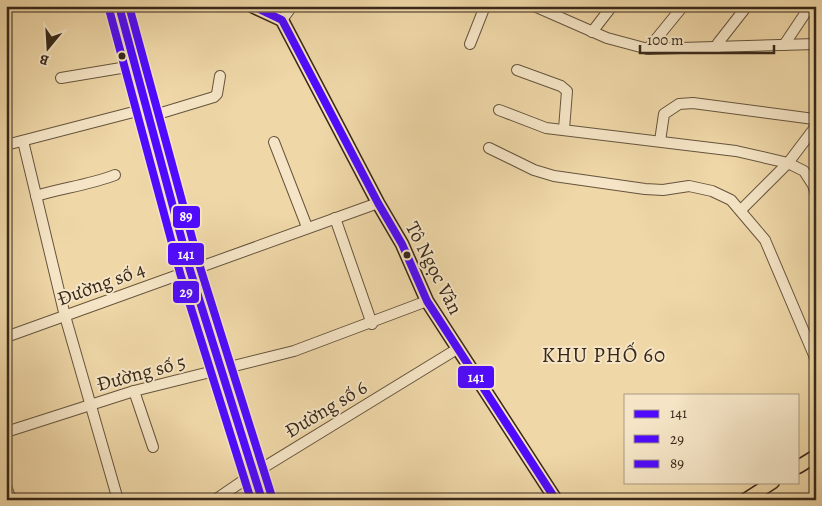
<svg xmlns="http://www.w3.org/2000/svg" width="822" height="506" font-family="Alegreya,serif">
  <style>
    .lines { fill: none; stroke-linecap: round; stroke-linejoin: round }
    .minor-casing { stroke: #66543d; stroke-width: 12 }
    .major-casing { stroke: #38281a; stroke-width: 15 }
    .minor { stroke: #f5e5c6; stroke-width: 10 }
    .major { stroke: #efd7a7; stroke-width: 12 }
    .bus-1-casing { stroke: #f5e5c6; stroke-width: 11 }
    .bus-2-casing { stroke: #f5e5c6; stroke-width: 11 }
    .bus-3-casing { stroke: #f5e5c6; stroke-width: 11 }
    .bus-1 { stroke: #4f0aff; stroke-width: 8 }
    .bus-2 { stroke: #4f0aff; stroke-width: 8 }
    .bus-3 { stroke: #4f0aff; stroke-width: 8 }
    .bus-dot { fill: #38281a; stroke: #f5e5c6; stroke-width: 2 }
    .labels { text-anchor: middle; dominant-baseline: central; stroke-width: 4; stroke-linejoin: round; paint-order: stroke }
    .street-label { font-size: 20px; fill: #38281a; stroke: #f5e5c6 }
    .neighbourhood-label { font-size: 21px; letter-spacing: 1px; fill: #38281a; stroke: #f5e5c6 }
    .line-badge { stroke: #f5e5c6; stroke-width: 2 }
    .badge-label { font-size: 14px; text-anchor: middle; font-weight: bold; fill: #fff }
  </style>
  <rect width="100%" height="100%" fill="#efd7a7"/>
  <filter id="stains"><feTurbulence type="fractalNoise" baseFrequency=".004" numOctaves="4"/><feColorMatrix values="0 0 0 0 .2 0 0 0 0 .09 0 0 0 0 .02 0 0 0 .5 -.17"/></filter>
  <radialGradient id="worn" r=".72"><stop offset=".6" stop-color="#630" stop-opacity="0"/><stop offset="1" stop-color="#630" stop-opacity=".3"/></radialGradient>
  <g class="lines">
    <defs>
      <g id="minor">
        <path d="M119,6L190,270L262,500"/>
        <path d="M534,6L607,38L648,49L816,44"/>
        <path d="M282,20L292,6"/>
        <path d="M592,32L612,6"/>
        <path d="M470,44L485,6"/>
        <path d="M784,45L810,6"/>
        <path d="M717,48L718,43L747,6"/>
        <path d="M648,49L683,6"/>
        <path d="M517,70L561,86L567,91L564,129"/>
        <path d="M61,78L133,66"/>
        <path d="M499,110L546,128L736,151L788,163L804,171L813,185L816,194"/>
        <path d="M148,117L214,97L217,94L220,76"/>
        <path d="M23,141L65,316L118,500"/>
        <path d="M660,141L664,114L679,104L693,103L814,119L816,121"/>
        <path d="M274,142L307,227"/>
        <path d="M6,145L145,109"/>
        <path d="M489,148L534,170L554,176L645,189L663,190L689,186L712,191L731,200L765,240L816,360"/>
        <path d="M36,196C62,188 89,185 115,175"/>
        <path d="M741,210L788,163L816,126"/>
        <path d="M335,218L372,324"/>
        <path d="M6,337L378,203"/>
        <path d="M134,391L153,447"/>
        <path d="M6,432L134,391L294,351L427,301"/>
        <path d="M6,486L11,500"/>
        <path d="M215,500L253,474L457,349"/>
      </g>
      <g id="major">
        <path d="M252,6L282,20L378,203L402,244L427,301L556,500"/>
        <path d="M798,467L816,456"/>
        <path d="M745,500L773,482"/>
      </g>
    </defs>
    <use href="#minor" class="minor-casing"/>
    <use href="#major" class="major-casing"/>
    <use href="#minor" class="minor"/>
    <use href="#major" class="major"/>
    <defs>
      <g id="bus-1">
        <path d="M119,6L190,270L262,500"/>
        <path d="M253,6L282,20L378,203L402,244L427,301L556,500"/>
      </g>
      <path id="bus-2" d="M109,9L180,273L251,500"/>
      <path id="bus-3" d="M129,6L200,267L272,497"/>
    </defs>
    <use href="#bus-1" class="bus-1-casing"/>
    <use href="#bus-2" class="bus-2-casing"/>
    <use href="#bus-3" class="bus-3-casing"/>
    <use href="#bus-1" class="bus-1"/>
    <use href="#bus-2" class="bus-2"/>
    <use href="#bus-3" class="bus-3"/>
  </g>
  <g class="bus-dot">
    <circle cx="122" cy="56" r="4.5"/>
    <circle cx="407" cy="255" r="4.5"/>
  </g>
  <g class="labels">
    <g class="street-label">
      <text transform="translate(434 268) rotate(63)">Tô Ngọc Vân</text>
      <text transform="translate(101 284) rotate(-20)">Đường số 4</text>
      <text transform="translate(141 373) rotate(-15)">Đường số 5</text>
      <text transform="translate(326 409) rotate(-31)">Đường số 6</text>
    </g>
    <g class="neighbourhood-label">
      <text x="604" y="355">KHU PHỐ 60</text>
    </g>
  </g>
  <g class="line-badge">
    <rect x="172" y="205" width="29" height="24" rx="5" fill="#4f0aff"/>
    <rect x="167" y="242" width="38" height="24" rx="5" fill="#4f0aff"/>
    <rect x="172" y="280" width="28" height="24" rx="5" fill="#4f0aff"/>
    <rect x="457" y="365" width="38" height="24" rx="5" fill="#4f0aff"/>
  </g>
  <g class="badge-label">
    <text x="186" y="221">89</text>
    <text x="186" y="259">141</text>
    <text x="186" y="297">29</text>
    <text x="476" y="382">141</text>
  </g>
  <rect width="822" height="506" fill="none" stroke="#efd7a7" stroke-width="25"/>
  <rect x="8" y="8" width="807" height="491" fill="none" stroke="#38281a" stroke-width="2.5"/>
  <rect x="12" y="12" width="797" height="481" fill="none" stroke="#38281a"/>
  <rect x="624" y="394" width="175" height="90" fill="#f5e5c6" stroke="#a99981"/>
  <rect x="634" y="410" width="25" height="8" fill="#4f0aff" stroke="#a99981"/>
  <text x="670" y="418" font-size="15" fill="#38281a">141</text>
  <rect x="634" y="435" width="25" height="8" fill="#4f0aff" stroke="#a99981"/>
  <text x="670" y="444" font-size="15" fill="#38281a">29</text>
  <rect x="634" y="460" width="25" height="8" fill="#4f0aff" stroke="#a99981"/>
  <text x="670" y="468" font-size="15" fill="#38281a">89</text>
  <g transform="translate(48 48) rotate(198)" stroke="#f5e5c6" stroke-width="4" paint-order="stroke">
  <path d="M0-4L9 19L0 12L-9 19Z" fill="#38281a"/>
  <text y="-8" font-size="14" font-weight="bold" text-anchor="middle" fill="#38281a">B</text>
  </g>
  <path d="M640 45v8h134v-8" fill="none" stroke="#38281a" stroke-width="2.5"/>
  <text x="647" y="45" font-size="15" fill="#38281a" stroke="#f5e5c6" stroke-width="4" paint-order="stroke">100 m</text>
  <rect width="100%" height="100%" filter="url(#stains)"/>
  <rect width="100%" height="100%" fill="url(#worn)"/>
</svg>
